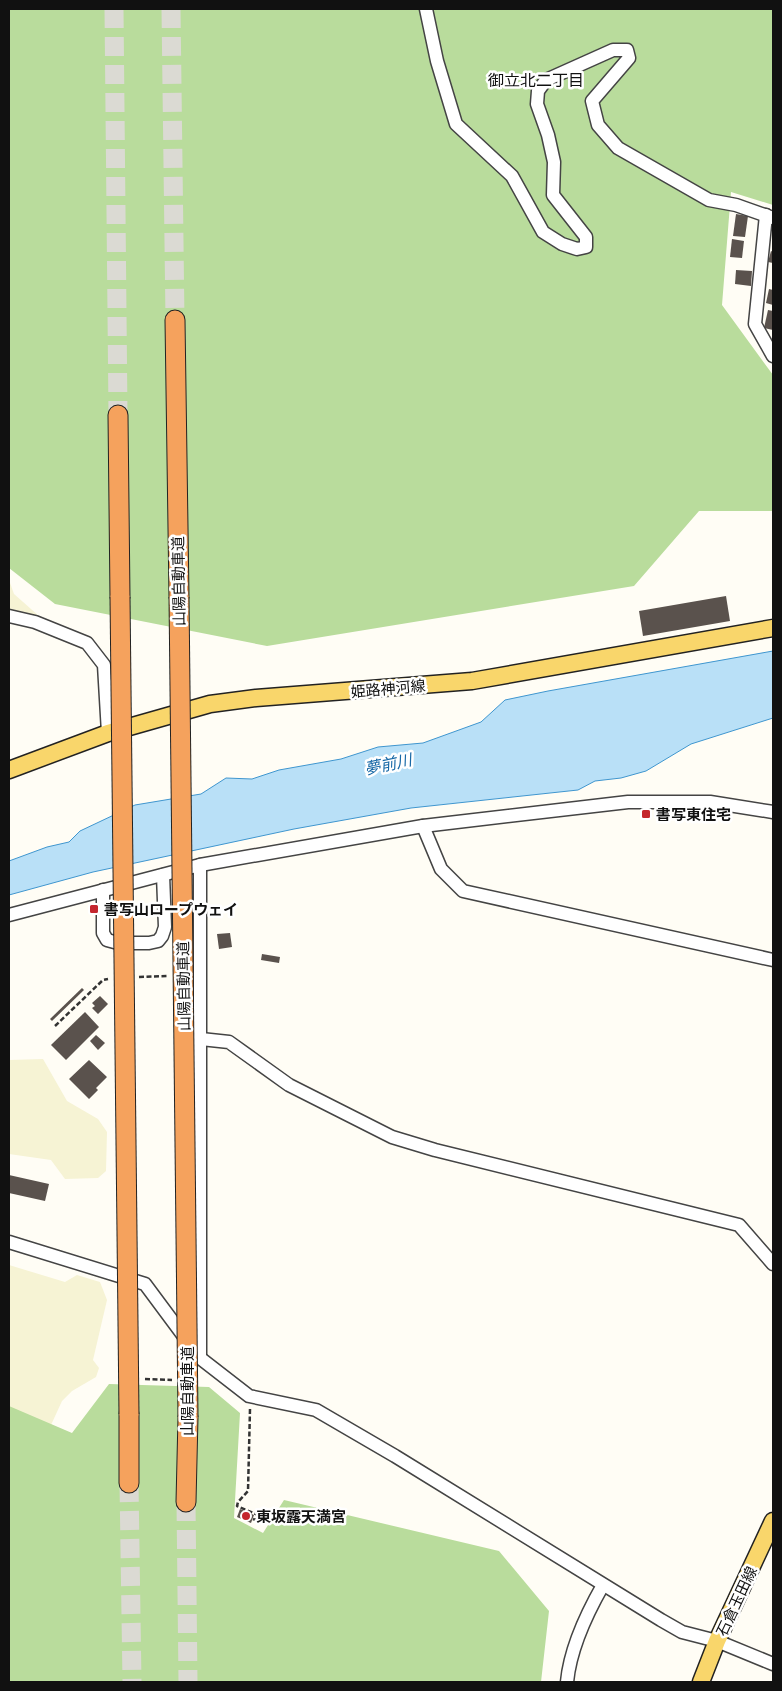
<svg xmlns="http://www.w3.org/2000/svg" width="782" height="1691" font-family="'PT Serif','Noto Sans JP',serif">
  <style>
    .farmland { fill: #f6f3d4 }
    .forest { fill: #b9dc9c }
    .water { fill: #b9e0f7; stroke: #3f96cf }
    .building { fill: #5a524d }
    .lines { fill: none; stroke-linecap: round; stroke-linejoin: round }
    .highway-tunnel { stroke: #dbdad3; stroke-width: 19; stroke-dasharray: 19 9; stroke-linecap: butt }
    .minor-casing { stroke: #444; stroke-width: 15 }
    .major-casing { stroke: #222; stroke-width: 19 }
    .highway-casing { stroke: #222; stroke-width: 21 }
    .path { stroke: #333; stroke-width: 2.5; stroke-dasharray: 5 2.5; stroke-linecap: butt }
    .minor { stroke: #fff; stroke-width: 12 }
    .major { stroke: #f9d66b; stroke-width: 16 }
    .highway { stroke: #f5a25d; stroke-width: 19 }
    .highway-bridge-casing { stroke: #222; stroke-width: 21; stroke-linecap: butt }
    .highway-bridge { stroke: #f5a25d; stroke-width: 19 }
    .poi-dot { fill: #c4262e; stroke: #fff; stroke-width: 2 }
    .labels { text-anchor: middle; dominant-baseline: central; stroke-width: 5; stroke-linejoin: round; paint-order: stroke }
    .street-label { font-size: 15px; fill: #111; stroke: #fff }
    .poi-label { font-size: 15px; font-weight: bold; fill: #111; stroke: #fff; text-anchor: start }
    .neighbourhood-label { font-size: 16px; fill: #111; stroke: #fff }
    .water-label { font-size: 16px; font-style: italic; fill: #1768a6; stroke: #fff }
  </style>
  <rect width="100%" height="100%" fill="#fffdf5"/>
  <g class="farmland">
    <path d="M9,580L14,594L40,617L9,611Z"/>
    <path d="M43,1059L67,1101L98,1119L107,1132L106,1171L98,1178L65,1179L51,1160L9,1154V1060Z"/>
    <path d="M9,1265L65,1282L77,1275L100,1282L107,1300L93,1360L99,1368L96,1377L72,1391L62,1401L51,1425L9,1412Z"/>
  </g>
  <g class="forest">
    <path d="M9,9H773V205L731,192L722,305L773,375V511H699L634,586L267,646L55,604L9,568Z"/>
    <path d="M109,1384L209,1387L240,1413L234,1518L263,1533L284,1500L499,1551L549,1611L541,1682H9V1406L72,1433Z"/>
  </g>
  <path class="water" d="M773,651V718L691,744L646,771L621,778L595,781L578,790L411,808L294,829L93,872L9,895V861L47,847L69,842L80,831L135,805L201,794L226,778L252,779L279,770L341,759L378,747L423,743L481,722L505,700L548,691Z"/>
  <g class="building">
    <path d="M736,214L748,216L745,237L733,236Z"/>
    <path d="M732,239L744,241L742,258L730,257Z"/>
    <path d="M771,251L773,252V263L768,262Z"/>
    <path d="M736,270L752,271L751,286L735,284Z"/>
    <path d="M769,289L773,290V305L766,303Z"/>
    <path d="M768,310L773,311V330L764,328Z"/>
    <path d="M726,596L730,621L643,636L639,611Z"/>
    <path d="M230,933L232,947L219,949L217,934Z"/>
    <path d="M262,954L280,957L279,963L261,960Z"/>
    <path d="M82,988L84,990L52,1021L50,1019Z"/>
    <path d="M100,996L108,1004L98,1014L92,1008L95,1006L92,1003Z"/>
    <path d="M85,1012L99,1027L66,1060L51,1045Z"/>
    <path d="M96,1035L105,1043L98,1050L90,1041Z"/>
    <path d="M89,1060L107,1077L96,1088L98,1090L89,1099L69,1079Z"/>
    <path d="M9,1175L49,1184L45,1201L9,1193Z"/>
    <path d="M240,1509L254,1515L251,1523L237,1517Z"/>
  </g>
  <g class="lines">
    <g class="highway-tunnel">
      <path d="M114,9L118,415"/>
      <path d="M171,9L175,320"/>
      <path d="M129,1483L132,1682"/>
      <path d="M186,1502L188,1682"/>
    </g>
    <defs>
      <g id="minor">
        <path d="M426,9L437,61L456,124L512,176L543,232L562,244L577,249L586,247V237L553,195L554,162L548,135L537,104L538,91L546,80L613,50H627L629,58L592,101L598,125L618,148L709,200L736,205L773,218"/>
        <path d="M766,215L755,324L773,356"/>
        <path d="M9,616L35,622L87,643L104,665L108,733"/>
        <path d="M423,826L441,869L463,891L773,960"/>
        <path d="M103,890V933L107,940L118,943H149L158,941L162,936L165,927L163,875"/>
        <path d="M9,915L200,865L423,826L628,802H710L773,812"/>
        <path d="M201,1039L229,1042L289,1085L392,1137L435,1150L739,1225L773,1264"/>
        <path d="M9,1242L145,1284L200,1358L249,1396L316,1410L395,1456L661,1620L682,1632L717,1641L773,1664"/>
        <path d="M200,1358V865"/>
        <path d="M567,1682C570,1650 587,1613 603,1585"/>
      </g>
      <g id="major">
        <path d="M9,770L108,733L210,704L256,698L472,681L773,628"/>
        <path d="M701,1682L717,1641L773,1521"/>
      </g>
      <g id="highway">
        <path d="M175,320L179,597"/>
        <path d="M118,415L120,597"/>
        <path d="M129,1483V1414"/>
        <path d="M186,1502L188,1417"/>
      </g>
    </defs>
    <use href="#minor" class="minor-casing"/>
    <use href="#major" class="major-casing"/>
    <use href="#highway" class="highway-casing"/>
    <g class="path">
      <path d="M139,977L168,976"/>
      <path d="M55,1026L103,980L108,979"/>
      <path d="M145,1379L172,1380"/>
      <path d="M250,1409L248,1491L238,1502L237,1506L258,1515L256,1520L253,1519"/>
    </g>
    <use href="#minor" class="minor"/>
    <use href="#major" class="major"/>
    <use href="#highway" class="highway"/>
    <defs>
      <g id="highway-bridge">
        <path d="M120,597L129,1414"/>
        <path d="M179,597L188,1417"/>
      </g>
    </defs>
    <use href="#highway-bridge" class="highway-bridge-casing"/>
    <use href="#highway-bridge" class="highway-bridge"/>
  </g>
  <g class="poi-dot">
    <rect x="641" y="809" width="10" height="10" rx="2.5"/>
    <rect x="89" y="904" width="10" height="10" rx="2.5"/>
    <circle cx="246" cy="1516" r="5"/>
  </g>
  <g class="labels">
    <g class="street-label">
      <text transform="translate(178 581) rotate(-91)">山陽自動車道</text>
      <text transform="translate(388 688) rotate(-5)">姫路神河線</text>
      <text transform="translate(183 986) rotate(-91)">山陽自動車道</text>
      <text transform="translate(187 1391) rotate(-90)">山陽自動車道</text>
      <text transform="translate(736 1601) rotate(-65)">石倉玉田線</text>
    </g>
    <g class="poi-label">
      <text x="656" y="814">書写東住宅</text>
      <text x="104" y="909">書写山ロープウェイ</text>
      <text x="256" y="1516">東坂露天満宮</text>
    </g>
    <g class="neighbourhood-label">
      <text x="536" y="80">御立北二丁目</text>
    </g>
    <g class="water-label">
      <text transform="translate(388 764) rotate(-12)">夢前川</text>
    </g>
  </g>
  <rect width="782" height="1691" fill="none" stroke="#111111" stroke-width="20"/>
</svg>
